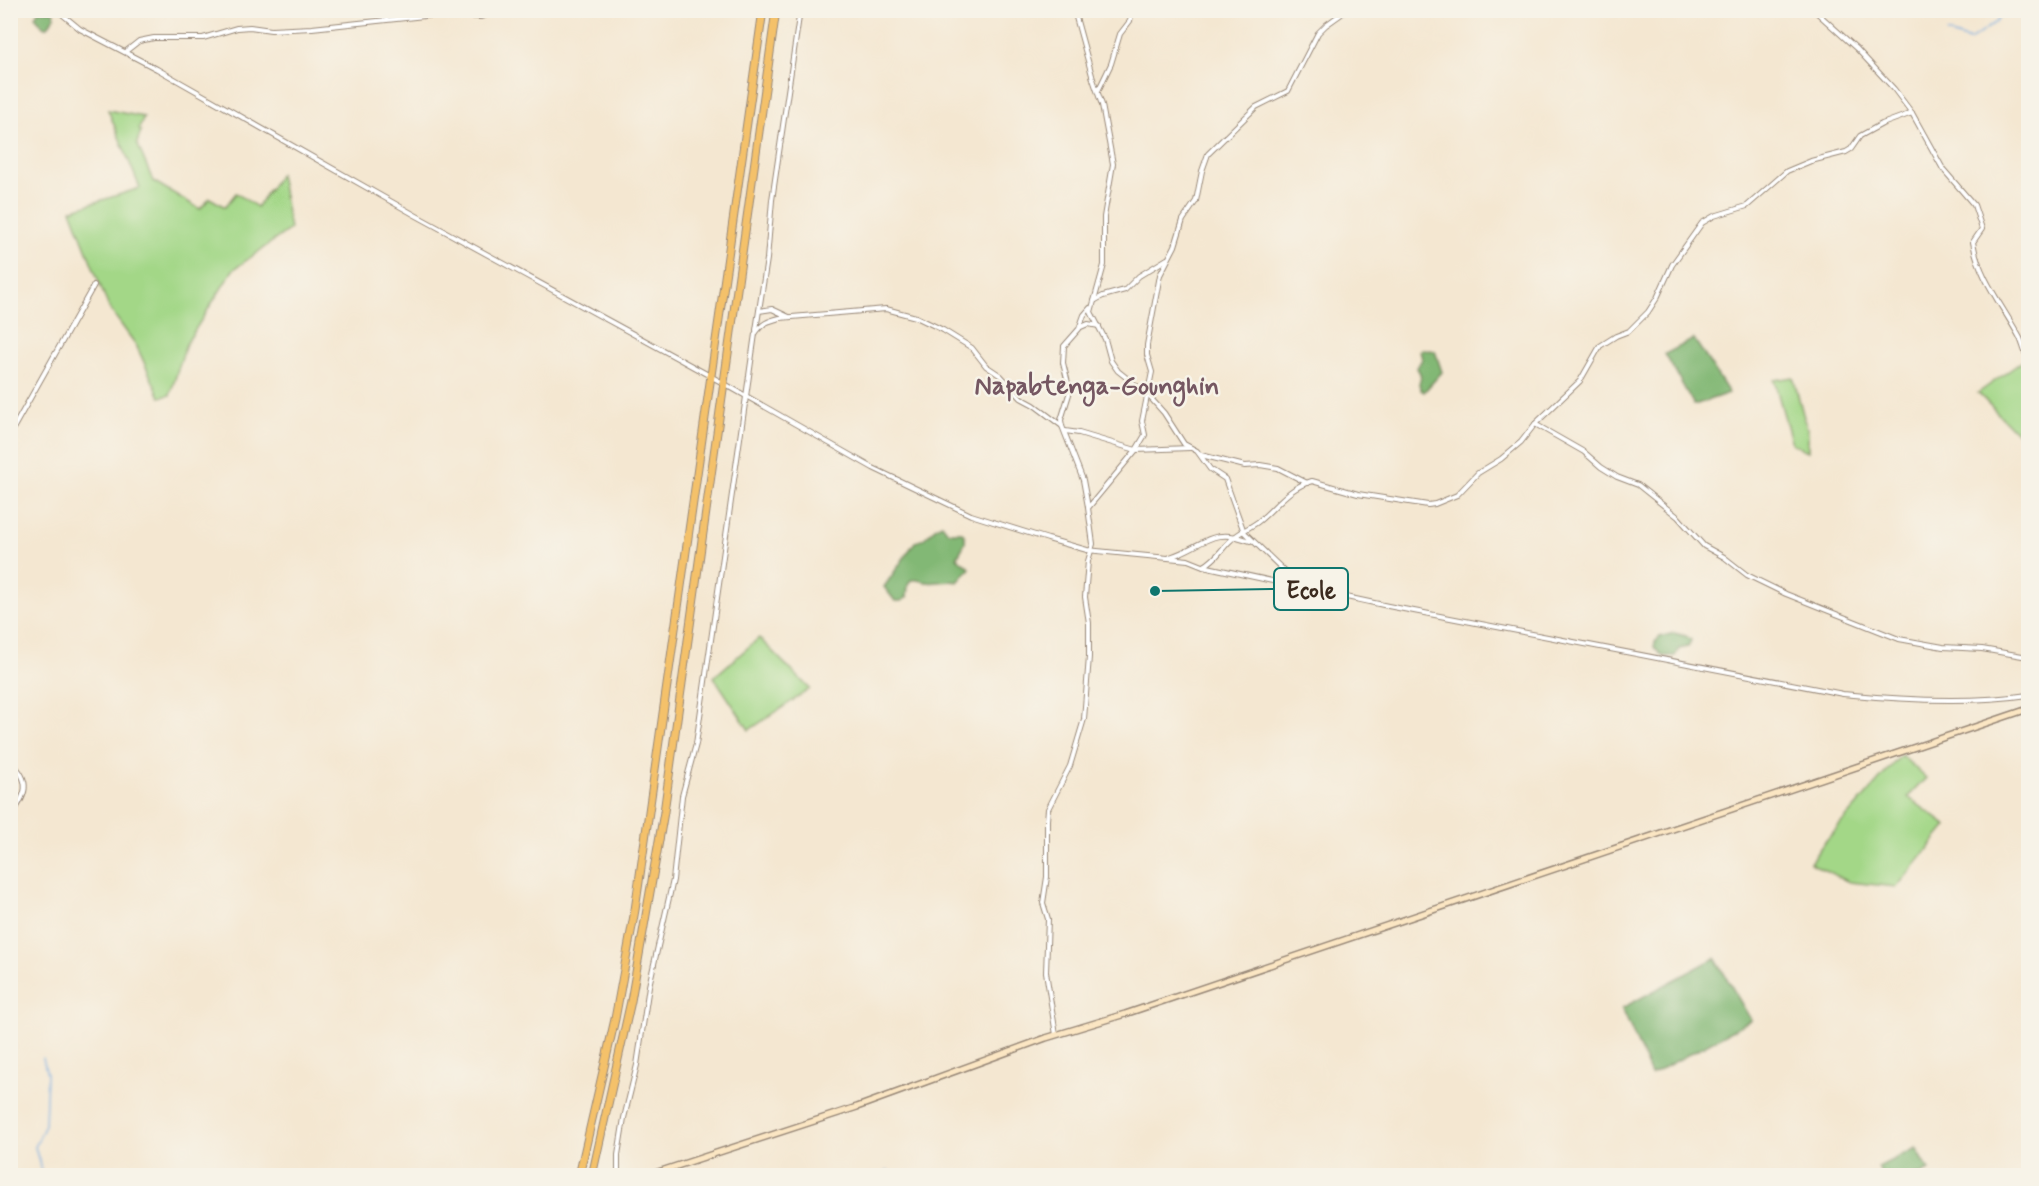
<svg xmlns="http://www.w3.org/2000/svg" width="2039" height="1186" font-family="Mynerve,sans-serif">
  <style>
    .green { fill: #a3d787; stroke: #6f8052; stroke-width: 1.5 }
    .forest { fill: #82b874; stroke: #5e7149; stroke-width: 1.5 }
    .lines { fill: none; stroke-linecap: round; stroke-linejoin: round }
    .stream { stroke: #70a9e0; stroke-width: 1.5 }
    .street-casing { stroke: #988878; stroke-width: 6 }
    .secondary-casing { stroke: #988878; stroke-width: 8 }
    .highway-casing { stroke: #988878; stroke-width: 9 }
    .street { stroke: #fff; stroke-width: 4 }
    .secondary { stroke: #fbe6c3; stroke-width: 5 }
    .highway { stroke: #f4c16a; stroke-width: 7 }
    .labels { text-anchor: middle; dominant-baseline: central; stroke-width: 5; stroke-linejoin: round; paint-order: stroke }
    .quarter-label { font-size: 26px; font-weight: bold; fill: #755762; stroke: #f7f3e8 }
    .leader { fill: none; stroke: #0f766e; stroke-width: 2 }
    .callout-dot { fill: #0f766e; stroke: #f7f3e8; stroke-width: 2 }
    .callout { fill: #f7f3e8; stroke: #0f766e; stroke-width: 2 }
    .callout-label { font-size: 24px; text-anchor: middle; font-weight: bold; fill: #3b2a1e }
  </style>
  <rect width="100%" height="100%" fill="#f7f3e8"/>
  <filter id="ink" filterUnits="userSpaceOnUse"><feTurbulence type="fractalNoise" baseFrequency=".0167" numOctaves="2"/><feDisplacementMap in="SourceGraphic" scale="12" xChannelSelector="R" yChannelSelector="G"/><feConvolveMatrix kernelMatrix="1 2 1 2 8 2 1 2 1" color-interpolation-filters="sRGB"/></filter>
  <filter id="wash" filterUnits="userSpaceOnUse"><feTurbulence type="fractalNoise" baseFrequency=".008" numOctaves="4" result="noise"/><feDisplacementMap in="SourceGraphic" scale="24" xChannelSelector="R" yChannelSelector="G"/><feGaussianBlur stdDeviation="1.35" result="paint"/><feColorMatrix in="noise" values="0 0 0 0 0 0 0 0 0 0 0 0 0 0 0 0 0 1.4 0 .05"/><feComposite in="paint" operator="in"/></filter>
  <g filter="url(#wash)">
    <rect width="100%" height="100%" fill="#f4e7d1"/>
    <g class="green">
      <path d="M108,110L144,117L139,129L141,131L137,143L153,181L200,209L210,198L225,207L236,193L257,207L280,174L290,229L233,270L186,344L170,395L160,397L136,345L109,308L71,210L140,188Z"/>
      <path d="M2027,358L2028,437L2024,440L1978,393Z"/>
      <path d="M1793,377L1808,432V451L1792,444L1774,380Z"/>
      <path d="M759,638L810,689L749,730L714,677Z"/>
      <path d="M1901,755L1926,778L1908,797L1947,826L1897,887L1849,882L1810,863L1823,844Z"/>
    </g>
    <g class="forest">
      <path d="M38,11H50L54,13V17L48,27H44L35,17Z"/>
      <path d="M1694,339L1729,393L1694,405L1665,354Z"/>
      <path d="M1422,349L1435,351L1442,372L1424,392L1421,390L1419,384C1422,377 1421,374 1417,368L1422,359L1420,351Z"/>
      <path d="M942,524L948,532H962C970,542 961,548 957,558L970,568L958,582C947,579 937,584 926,582C920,581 918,579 911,580L908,585L907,597L902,601H895L884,587L915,542C930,539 930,528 942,524Z"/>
      <path d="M1674,633L1686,636L1691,640L1688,647L1679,649L1675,656H1662L1654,647L1655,642L1660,637Z"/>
      <path d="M1715,958L1751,1020L1651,1075L1622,1008Z"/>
      <path d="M1916,1148L1929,1170L1920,1175H1882L1878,1167Z"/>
    </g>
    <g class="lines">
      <g class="stream">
        <path d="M1947,33L1970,40L1995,23L2005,10"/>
        <path d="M43,1058L47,1074L45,1125L35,1147L43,1176"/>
        <path d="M887,1170L893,1176"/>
      </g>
    </g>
  </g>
  <g filter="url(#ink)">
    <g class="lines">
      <defs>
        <g id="street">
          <path d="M57,10L80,29L157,69L415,215L723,383L873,468L971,515L1048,539L1087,550L1188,560L1203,566L1388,606L1843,694C1902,700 1969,704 2028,695"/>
          <path d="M1074,10L1093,79L1102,105L1113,164L1104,217V265L1091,312L1105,339L1111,361L1118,371L1147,394L1164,413L1184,444L1197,451L1210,469L1225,479L1244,532L1301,587"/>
          <path d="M1814,10L1857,49L1894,89L1912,113L1943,169L1974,205L1982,229L1973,242C1978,276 2004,308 2020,338C2023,345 2025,353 2028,360"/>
          <path d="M125,52L139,41L154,38H203L237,28L250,27L271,30L312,28L443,14L481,17L502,10"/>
          <path d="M1098,91L1111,64L1120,34L1130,21L1132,10"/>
          <path d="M1094,301L1103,296L1125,290L1139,276L1167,259"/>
          <path d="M759,311L772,309L789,317"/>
          <path d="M1081,327L1088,324L1099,326"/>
          <path d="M756,330L767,259L772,200L800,10"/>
          <path d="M1535,424L1584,452L1601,467L1617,477L1638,485L1678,517L1704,546L1724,557L1747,575L1786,594L1899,639L1943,647L1982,649L2028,657"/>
          <path d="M1065,431L1079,433L1136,450L1190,448"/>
          <path d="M10,434L94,285"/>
          <path d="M1201,455L1245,466L1260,465L1278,468L1307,483"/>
          <path d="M1088,507L1083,480L1062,426L1061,420L1070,391L1063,363L1064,346L1079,329L1084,315L1090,308"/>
          <path d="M1170,557C1204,546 1211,526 1250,541"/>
          <path d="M1204,566C1217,559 1221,549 1231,540C1239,532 1250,528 1259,521C1277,506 1288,488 1312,481L1358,494L1428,505L1435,504L1457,495L1478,473L1501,459L1521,442L1535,424L1580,381L1600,346L1616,336L1629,331L1648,312L1657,298L1672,265L1702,223L1714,216L1747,206L1787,171L1811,161L1846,152L1851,149L1860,136L1882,124L1912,113"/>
          <path d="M10,761C33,782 26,795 10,817"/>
          <path d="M1056,1035L1046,972L1048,919L1043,903L1047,877V820L1048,809L1070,766L1084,719L1089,657V623L1085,597L1088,561L1093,544L1088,508L1136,450L1145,435L1142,421L1152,372L1147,355V345L1160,275L1175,246L1183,220L1196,201L1202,171L1208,154L1256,107L1288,91L1318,33L1326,25L1347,10"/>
          <path d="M618,1176V1155L624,1118L637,1065L649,986L673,880L682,796L696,744L755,334C762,323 768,321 780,318L886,309L916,317L943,330L972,348L986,366L1001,376L1021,398L1034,405L1062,426"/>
        </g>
        <path id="secondary" d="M646,1176L857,1107L1046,1038L1125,1014L2028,709"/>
        <g id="highway">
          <path d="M579,1176L615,1019L635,910L763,10"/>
          <path d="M592,1176L631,1001L664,812L776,10"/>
        </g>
      </defs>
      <use href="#street" class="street-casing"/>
      <use href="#secondary" class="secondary-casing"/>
      <use href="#highway" class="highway-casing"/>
      <use href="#street" class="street"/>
      <use href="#secondary" class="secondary"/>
      <use href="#highway" class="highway"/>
    </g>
  </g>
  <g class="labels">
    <g class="quarter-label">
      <text x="1097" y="387">Napabtenga-Gounghin</text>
    </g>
  </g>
  <path class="leader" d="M1155 591L1274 589"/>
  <circle class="callout-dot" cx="1155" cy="591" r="6"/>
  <rect class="callout" x="1274" y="568" width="74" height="42" rx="6"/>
  <g class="callout-label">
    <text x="1311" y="598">Ecole</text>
  </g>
  <rect width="2039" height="1186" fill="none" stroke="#f7f3e8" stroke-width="36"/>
</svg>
